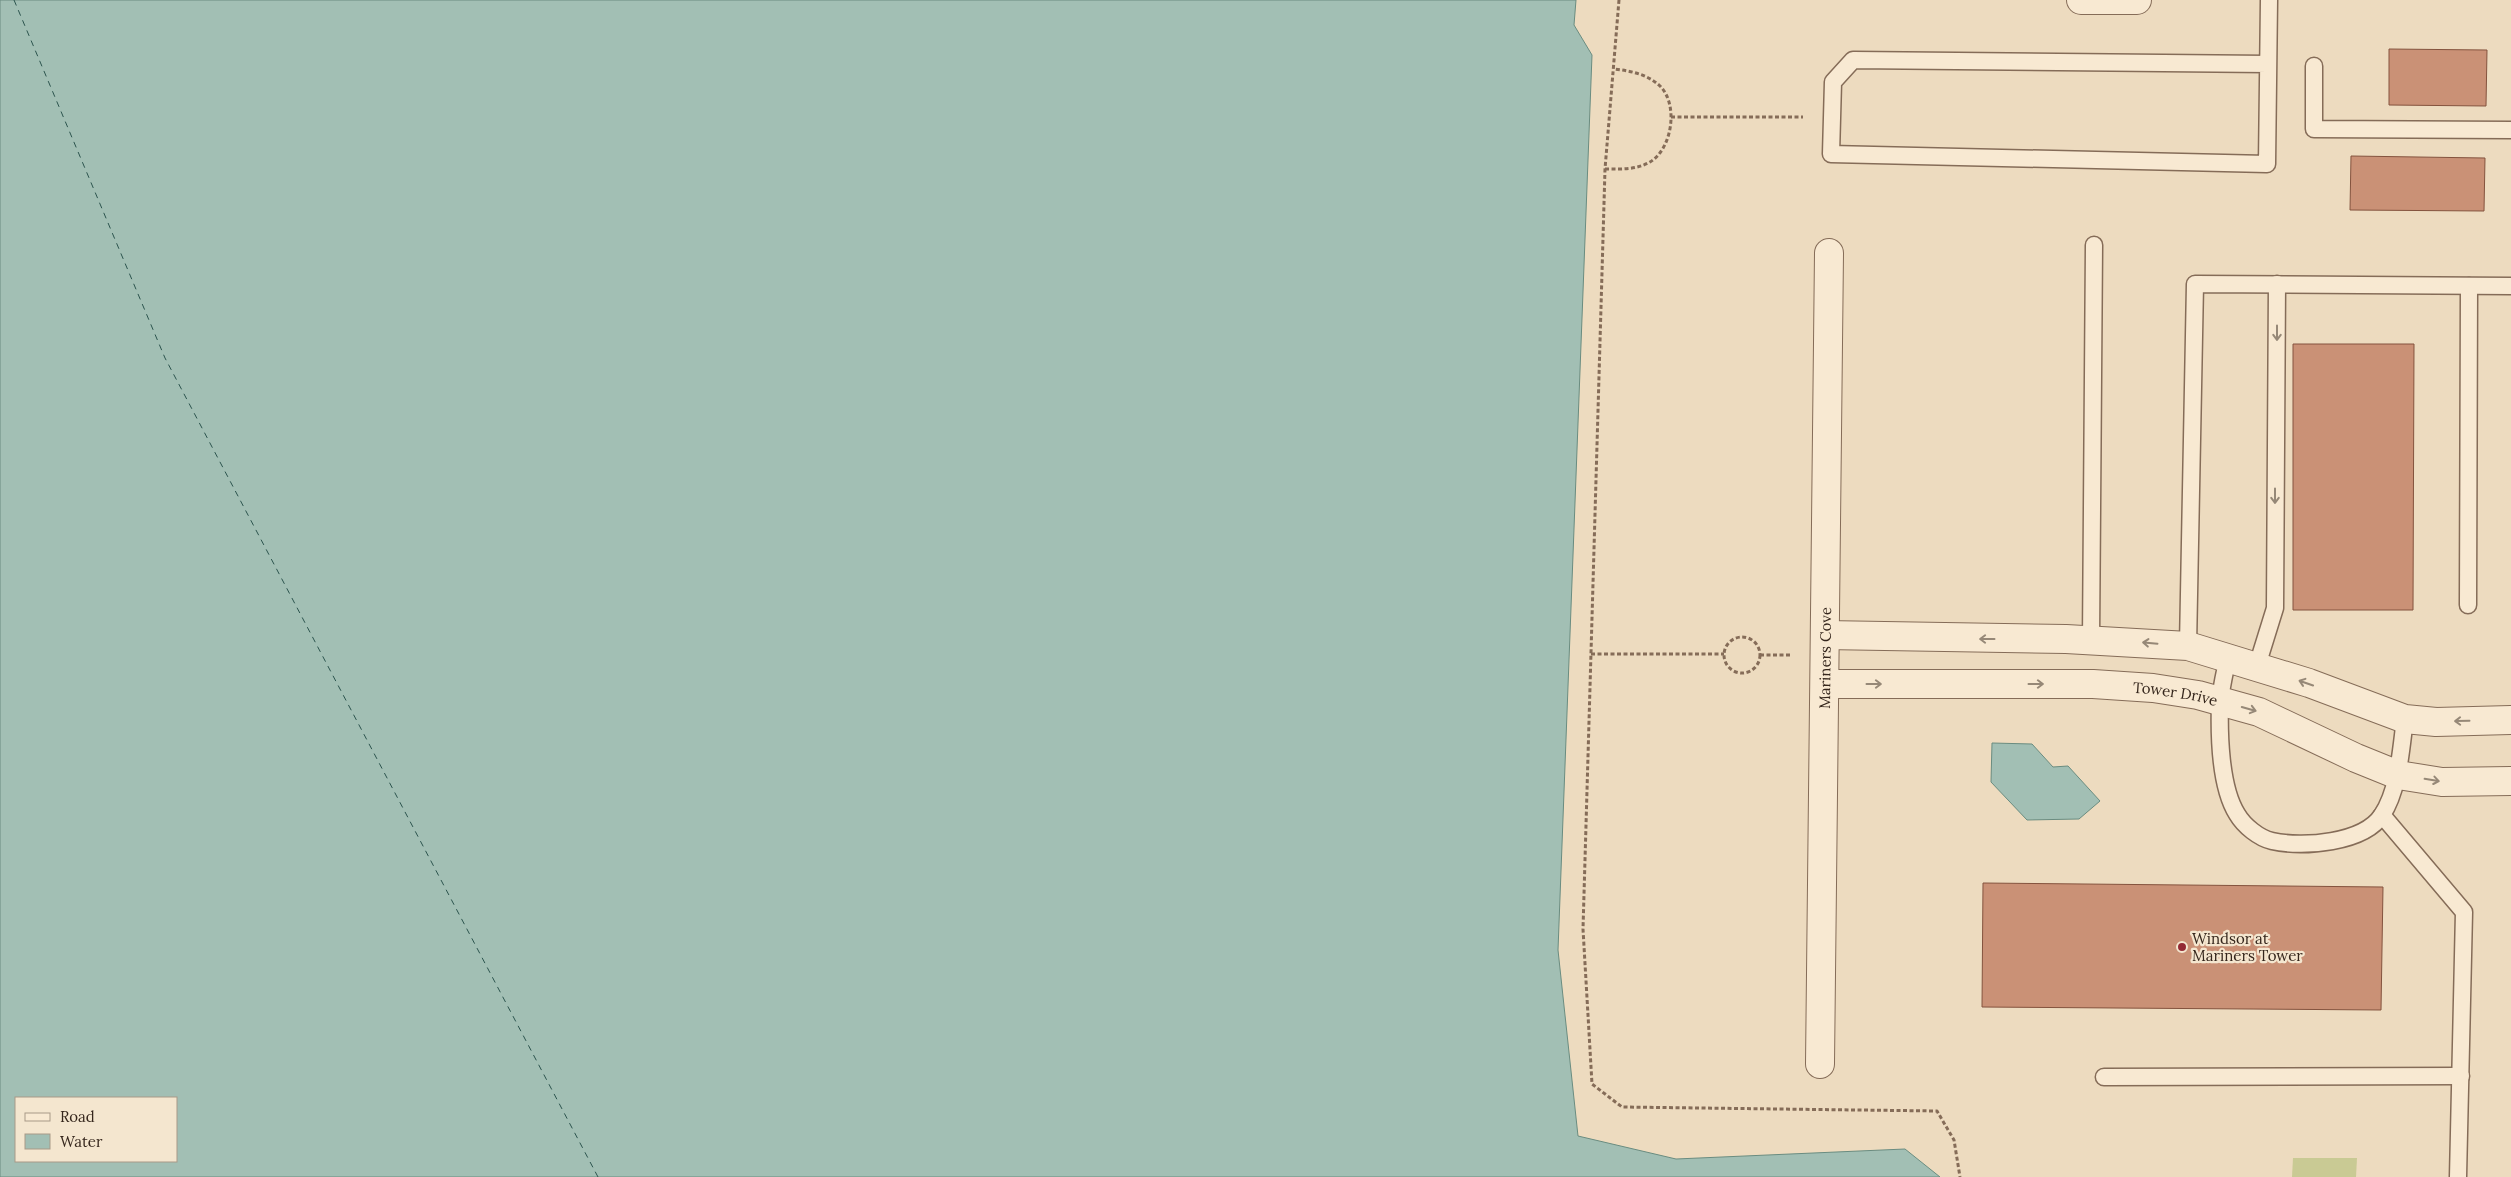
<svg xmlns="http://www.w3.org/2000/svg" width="2511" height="1177" font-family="Lora,serif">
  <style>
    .green { fill: #c9ca94 }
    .water { fill: #a2bfb4; stroke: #6a8c80; fill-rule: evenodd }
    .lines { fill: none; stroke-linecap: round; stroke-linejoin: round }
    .ferry { stroke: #2c544e; stroke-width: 1; stroke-dasharray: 6 5; stroke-linecap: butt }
    .building { fill: #ca9176; stroke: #84533e }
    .lane-casing { stroke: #856c58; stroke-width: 19 }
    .street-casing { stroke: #856c58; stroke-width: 30 }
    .path { stroke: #856c58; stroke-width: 3; stroke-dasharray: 4 2.5; stroke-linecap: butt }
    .lane { stroke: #f8e9d2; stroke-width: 16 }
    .street { stroke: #f8e9d2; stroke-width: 28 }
    .oneway { stroke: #968877 }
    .poi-dot { fill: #932934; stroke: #f4e6cf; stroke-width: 2 }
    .labels { text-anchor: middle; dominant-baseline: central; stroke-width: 4.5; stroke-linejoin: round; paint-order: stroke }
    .street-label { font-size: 15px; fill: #35261c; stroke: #f4e6cf }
    .poi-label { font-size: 15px; fill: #35261c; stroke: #f4e6cf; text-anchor: start }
  </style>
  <rect width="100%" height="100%" fill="#eddbbf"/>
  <path class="green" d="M2293,1158H2357L2356,1177H2292Z"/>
  <g class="water">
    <path d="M0,0H1576L1574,25L1592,55L1558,950L1578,1136L1676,1159L1905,1149L1940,1177H0ZM176,1098V1161H16V1098Z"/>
    <path d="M1992,743L2032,744L2053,767L2068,766L2100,801L2079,819L2027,820L1991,782Z"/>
  </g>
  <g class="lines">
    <path class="ferry" d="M14,0L165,358L598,1177"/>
  </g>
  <g class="building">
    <path d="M2389,49L2487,50L2486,106L2389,105Z"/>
    <path d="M2351,156L2485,158L2484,211L2350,210Z"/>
    <path d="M2293,344H2414L2413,610H2293Z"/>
    <path d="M1983,883L2383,887L2381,1010L1982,1007Z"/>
  </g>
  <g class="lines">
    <defs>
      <g id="lane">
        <path d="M2268,64L1853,60L1833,82L1831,154L2267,164L2269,0"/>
        <path d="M2314,66V129L2511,130"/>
        <path d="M2468,605L2469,286"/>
        <path d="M2091,640L2094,245"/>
        <path d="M2188,646L2195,284L2511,286"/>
        <path d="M2228,657C2225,672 2221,687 2220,702C2219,733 2220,787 2237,814C2244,826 2259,838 2272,841C2303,848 2364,843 2382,815C2399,790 2401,748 2405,719"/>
        <path d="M2257,666L2275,608L2277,284"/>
        <path d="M2382,815L2464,912L2458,1177"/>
        <path d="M2104,1077L2461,1076"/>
      </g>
      <g id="street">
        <path d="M2081,0H2137"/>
        <path d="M1825,635L2066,639L2188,646L2309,683L2405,719L2436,722L2511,720"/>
        <path id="s1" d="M1825,684H2093L2153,688L2198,695L2259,712L2356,758L2398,775L2442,782L2511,781"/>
        <path id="s2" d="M1820,1064L1829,253"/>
      </g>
    </defs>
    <use href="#lane" class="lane-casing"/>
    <use href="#street" class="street-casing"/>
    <g class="path">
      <path d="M1619,0L1605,169L1583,929L1592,1084L1622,1107L1937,1111L1954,1140L1960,1177"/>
      <path d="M1671,117H1803"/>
      <path d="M1605,169C1621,169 1636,170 1650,162C1672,149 1679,105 1660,86C1647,74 1631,71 1614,69"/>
      <circle cx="1742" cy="655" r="18"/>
      <path d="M1591,654H1724"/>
      <path d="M1760,655H1792"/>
    </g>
    <use href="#lane" class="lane"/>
    <use href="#street" class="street"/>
  </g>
  <defs><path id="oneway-shaft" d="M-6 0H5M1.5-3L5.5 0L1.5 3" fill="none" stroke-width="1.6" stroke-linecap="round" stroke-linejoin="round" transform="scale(1.25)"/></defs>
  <g class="oneway">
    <use href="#oneway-shaft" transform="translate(2277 333) rotate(90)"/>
    <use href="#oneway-shaft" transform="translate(2275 496) rotate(90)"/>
    <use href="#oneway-shaft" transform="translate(1987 639) rotate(-180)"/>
    <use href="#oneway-shaft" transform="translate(2150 643) rotate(-175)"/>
    <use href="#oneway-shaft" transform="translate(2306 683) rotate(-161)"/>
    <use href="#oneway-shaft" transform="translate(1874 684)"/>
    <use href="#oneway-shaft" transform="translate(2036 684)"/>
    <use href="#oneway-shaft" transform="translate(2249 709) rotate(16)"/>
    <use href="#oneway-shaft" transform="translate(2462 721) rotate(179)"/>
    <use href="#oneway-shaft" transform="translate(2432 780) rotate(9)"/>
  </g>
  <circle class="poi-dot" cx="2182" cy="947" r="5"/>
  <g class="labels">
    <g class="street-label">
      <text stroke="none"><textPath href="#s2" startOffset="406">Mariners Cove</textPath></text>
      <text stroke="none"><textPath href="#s1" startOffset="351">Tower Drive</textPath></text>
    </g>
    <g class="poi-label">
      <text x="2192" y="938">Windsor at<tspan x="2192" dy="17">Mariners Tower</tspan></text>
    </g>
  </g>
  <rect x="15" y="1097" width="162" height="65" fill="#f4e6cf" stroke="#a89987"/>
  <rect x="25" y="1113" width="25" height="8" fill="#f8e9d2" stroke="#a89987"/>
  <text x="60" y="1122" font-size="15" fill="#35261c">Road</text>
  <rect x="25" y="1134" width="25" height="15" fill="#a2bfb4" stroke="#a89987"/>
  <text x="60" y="1147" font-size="15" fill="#35261c">Water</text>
</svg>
